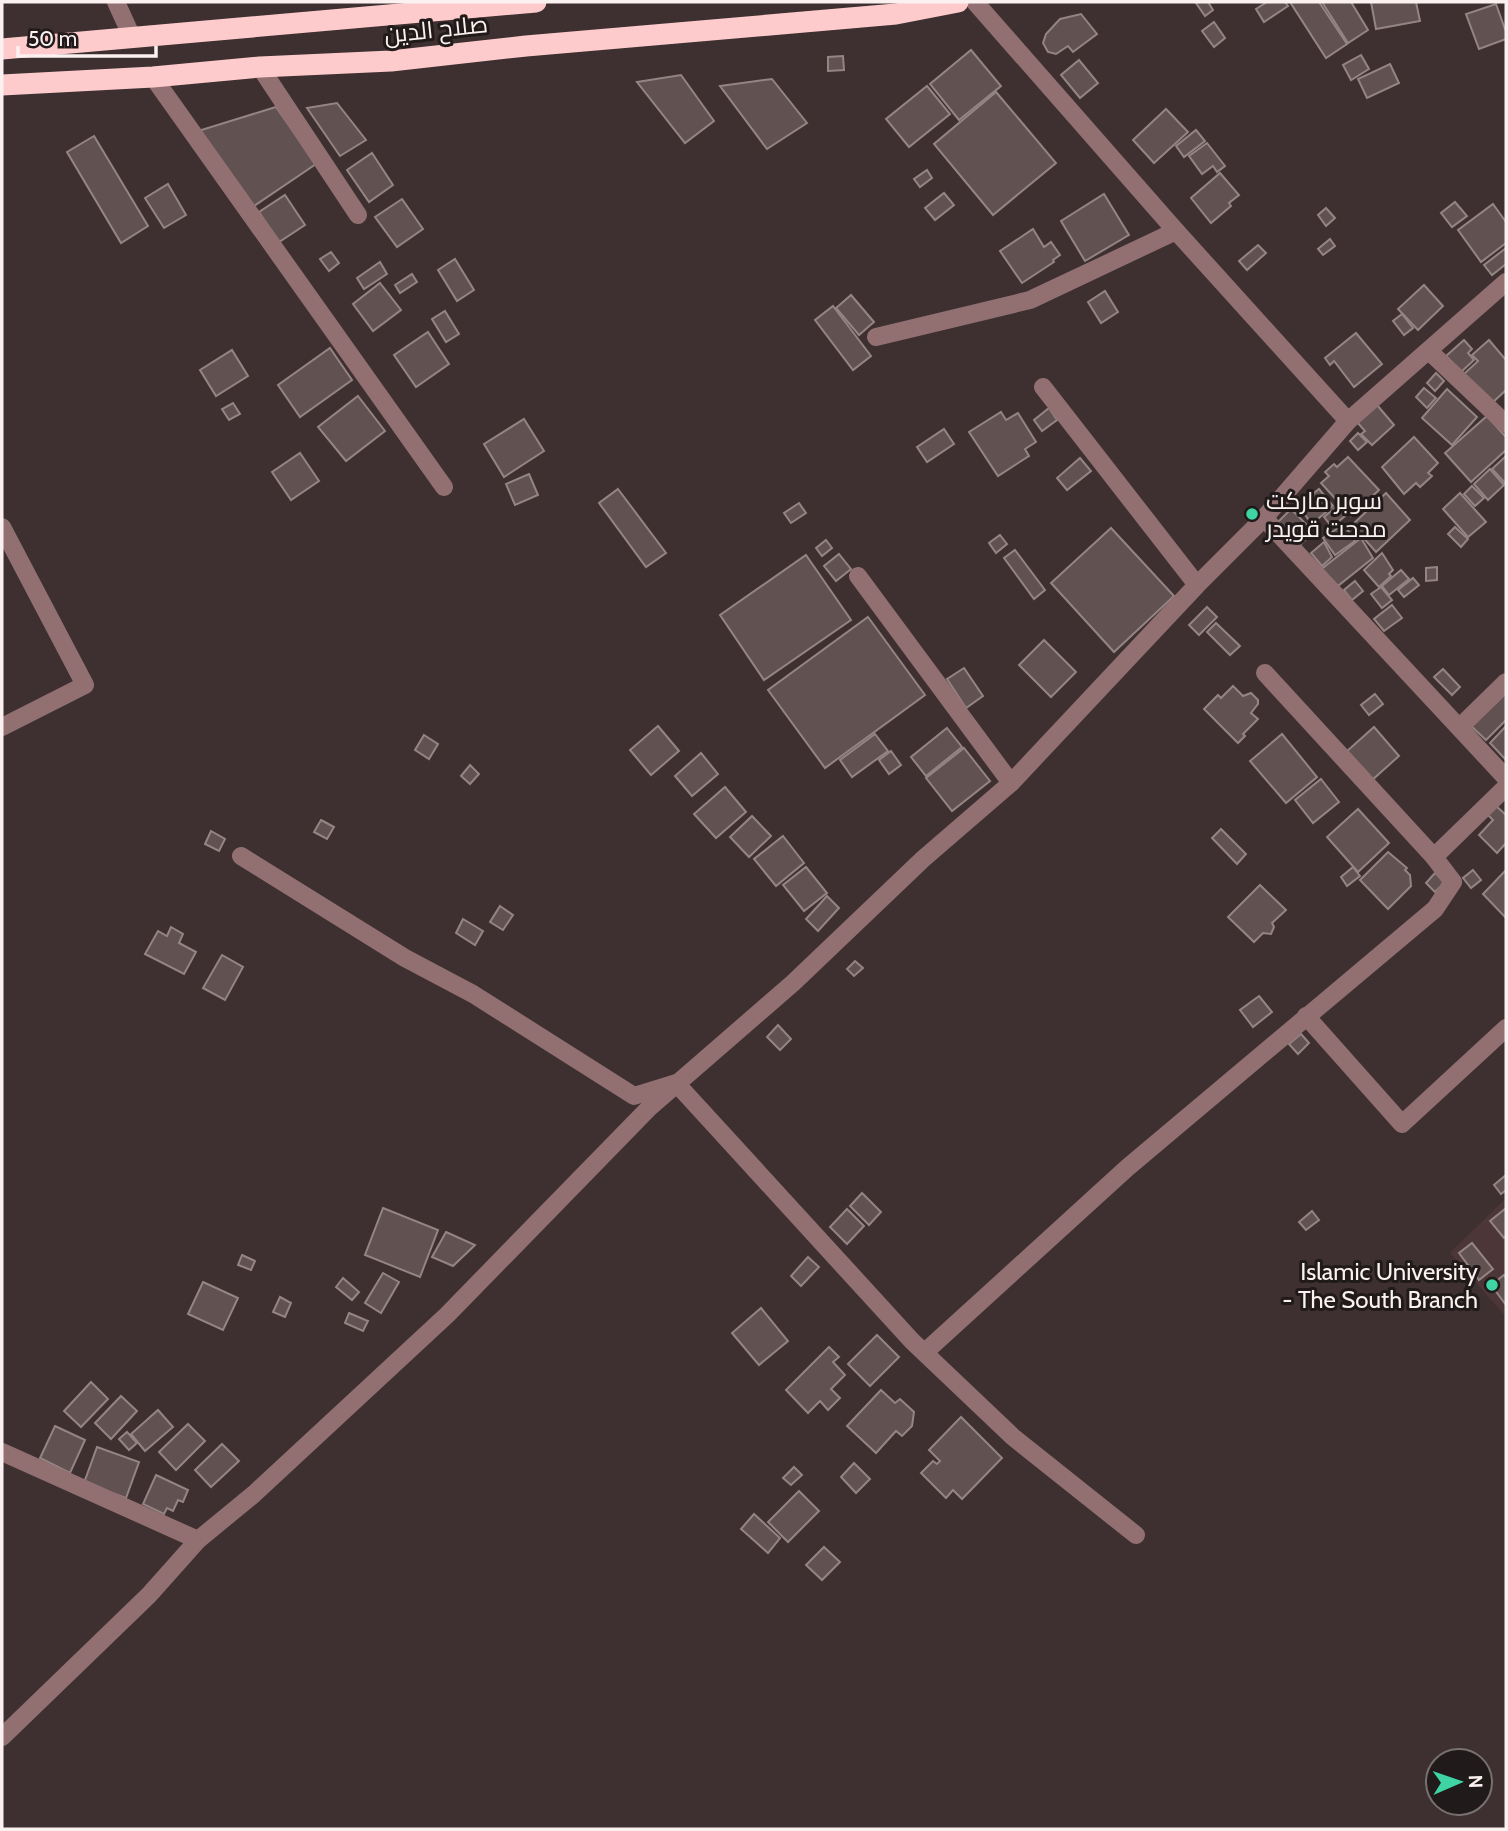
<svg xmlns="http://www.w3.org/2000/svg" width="1508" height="1831" font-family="Cabin,Cairo,sans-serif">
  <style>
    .built { fill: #4c3637 }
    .building { fill: #615151; stroke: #958484; stroke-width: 2 }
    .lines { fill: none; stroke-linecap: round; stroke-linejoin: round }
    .minor { stroke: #927071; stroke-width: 18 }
    .highway { stroke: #fecbcd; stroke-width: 21 }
    .poi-dot { fill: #3ed4a3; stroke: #211a1a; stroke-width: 2.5 }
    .labels { text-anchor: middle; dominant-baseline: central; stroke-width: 6; stroke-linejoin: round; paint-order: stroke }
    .street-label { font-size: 24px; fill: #fbf1f1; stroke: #211a1a }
    .poi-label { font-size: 24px; fill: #fbf1f1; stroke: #211a1a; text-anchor: start }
  </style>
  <rect width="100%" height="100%" fill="#3e3030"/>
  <path class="built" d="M1506,1198V1317L1450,1253Z"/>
  <g class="building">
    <path d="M1199,2H1208L1213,10L1205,16L1196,3Z"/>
    <path d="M1267,2H1285L1288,6L1264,22L1256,9Z"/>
    <path d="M1290,2H1319L1347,44L1326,58Z"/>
    <path d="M1322,2H1351L1368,30L1348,43Z"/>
    <path d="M1371,2H1416L1420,21L1376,29Z"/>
    <path d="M1496,4L1506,32V39L1479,49L1466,14Z"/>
    <path d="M1081,14L1097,34L1073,52L1068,46L1056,54L1048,52L1043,43L1046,34L1060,19Z"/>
    <path d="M1214,22L1225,38L1214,47L1202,31Z"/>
    <path d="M971,50L1001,86L959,120L930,84Z"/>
    <path d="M1361,55L1369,69L1351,80L1343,65Z"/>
    <path d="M843,56L844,70L828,71V57Z"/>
    <path d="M1079,60L1098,83L1080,98L1061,75Z"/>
    <path d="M1390,64L1399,83L1367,98L1358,79Z"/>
    <path d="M681,75L714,121L685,143L637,82Z"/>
    <path d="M772,79L807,123L767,149L720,86Z"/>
    <path d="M927,86L950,114L909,147L886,119Z"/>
    <path d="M996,92L1056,163L993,215L934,144Z"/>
    <path d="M337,103L366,140L340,156L307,108Z"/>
    <path d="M276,107L316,164L251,208L198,131Z"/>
    <path d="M1166,109L1188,132L1154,163L1133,140Z"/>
    <path d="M1196,130L1205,141L1184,157L1176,146Z"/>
    <path d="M94,136L148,226L121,243L67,152Z"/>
    <path d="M1207,143L1225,166L1217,172L1213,166L1202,174L1189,156Z"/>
    <path d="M372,153L393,185L369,202L347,170Z"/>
    <path d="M927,170L932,178L920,187L914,179Z"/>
    <path d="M1220,173L1239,195L1229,203L1231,206L1211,223L1191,198Z"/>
    <path d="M168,184L186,215L164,228L145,198Z"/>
    <path d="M944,193L954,205L935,220L925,208Z"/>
    <path d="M1104,194L1129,235L1085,261L1061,221Z"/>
    <path d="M285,195L305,225L279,242L259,212Z"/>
    <path d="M402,199L423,229L397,247L375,217Z"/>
    <path d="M1455,202L1467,216L1452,227L1441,213Z"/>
    <path d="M1493,204L1506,222V243L1481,262L1458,230Z"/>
    <path d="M1326,208L1335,218L1326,226L1318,215Z"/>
    <path d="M1033,229L1044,247L1051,242L1060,255L1053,260L1054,262L1022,283L1000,251Z"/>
    <path d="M1330,239L1335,246L1323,255L1318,249Z"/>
    <path d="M1258,245L1266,253L1247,270L1239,261Z"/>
    <path d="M1506,248V264L1492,275L1484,265Z"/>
    <path d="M331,252L339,263L329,271L320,259Z"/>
    <path d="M455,259L474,290L457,301L438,270Z"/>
    <path d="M380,262L387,274L364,289L357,278Z"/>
    <path d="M412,274L417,282L400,293L395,285Z"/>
    <path d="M380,283L401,310L373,331L353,304Z"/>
    <path d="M1424,285L1443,306L1418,330L1398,309Z"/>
    <path d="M1105,291L1118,312L1101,323L1088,302Z"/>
    <path d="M851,295L874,322L859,335L836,308Z"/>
    <path d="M833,306L871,356L853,370L815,320Z"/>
    <path d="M445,311L459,334L446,342L432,319Z"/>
    <path d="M1402,314L1413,328L1404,335L1393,321Z"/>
    <path d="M428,332L449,364L416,387L394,355Z"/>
    <path d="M1356,333L1382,364L1354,387L1334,361L1330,365L1325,358Z"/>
    <path d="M1464,340L1472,349L1468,353L1474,360L1461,372L1446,356Z"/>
    <path d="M1489,340L1506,360V390L1491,404L1464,374L1478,361L1472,355Z"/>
    <path d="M330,348L352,380L300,417L278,385Z"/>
    <path d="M232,350L248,376L216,396L200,370Z"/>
    <path d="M1436,373L1444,381L1435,391L1427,383Z"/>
    <path d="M1424,388L1436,398L1427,408L1416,397Z"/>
    <path d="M1447,389L1477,417L1452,445L1422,418Z"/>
    <path d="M358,396L385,431L346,461L318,427Z"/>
    <path d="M233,403L240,414L229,420L222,409Z"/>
    <path d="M1377,405L1394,425L1372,445L1361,434L1365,431L1357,422Z"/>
    <path d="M1049,408L1057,420L1042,431L1034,420Z"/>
    <path d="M1001,412L1006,420L1018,413L1036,442L1025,449L1029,456L998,476L969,432Z"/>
    <path d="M1487,416L1506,437V450L1471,482L1445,453Z"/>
    <path d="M524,419L544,451L504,477L484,444Z"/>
    <path d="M944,429L954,444L927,462L917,447Z"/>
    <path d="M1358,433L1367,442L1358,450L1350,441Z"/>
    <path d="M1414,437L1438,463L1428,473L1432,476L1420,487L1416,483L1404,494L1382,467Z"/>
    <path d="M300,453L319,481L291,500L272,472Z"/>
    <path d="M1506,456V484L1492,469Z"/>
    <path d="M1348,457L1379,490L1351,516L1321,483L1329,476L1325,472L1334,464L1337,467Z"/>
    <path d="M1080,458L1091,471L1067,490L1057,478Z"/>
    <path d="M1490,469L1504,485L1488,500L1474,484Z"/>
    <path d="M529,474L538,495L515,505L506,484Z"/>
    <path d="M1472,486L1484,498L1475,506L1464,494Z"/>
    <path d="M618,489L666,553L646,567L599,503Z"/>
    <path d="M1319,489L1333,506L1312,524L1298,506Z"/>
    <path d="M1386,493L1410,520L1376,552L1352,525Z"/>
    <path d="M1460,493L1486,522L1468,537L1443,509Z"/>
    <path d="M799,503L806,513L791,523L784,513Z"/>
    <path d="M1337,506L1345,516L1332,527L1324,517Z"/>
    <path d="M1291,509L1308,526L1303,532L1308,537L1301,544L1278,522Z"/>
    <path d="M1344,524L1355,541L1335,555L1323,538Z"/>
    <path d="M1455,527L1468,539L1461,547L1448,534Z"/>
    <path d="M1111,528L1174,596L1114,652L1051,583Z"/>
    <path d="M1000,535L1007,544L996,553L989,543Z"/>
    <path d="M1361,538L1373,558L1334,589L1319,571Z"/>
    <path d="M826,540L832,548L822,556L816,548Z"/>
    <path d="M1324,542L1332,557L1322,566L1311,553Z"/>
    <path d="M1015,550L1045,590L1034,599L1004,558Z"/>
    <path d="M1382,553L1393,570L1389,574L1391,576L1379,587L1364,570Z"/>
    <path d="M839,554L851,569L836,581L824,566Z"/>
    <path d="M806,555L851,620L764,680L720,615Z"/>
    <path d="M1437,567V580L1426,581V568Z"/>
    <path d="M1401,570L1409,579L1389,595L1382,586Z"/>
    <path d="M1413,578L1419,585L1404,597L1398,590Z"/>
    <path d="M1355,581L1363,591L1352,600L1344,590Z"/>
    <path d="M1381,587L1392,600L1382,608L1371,594Z"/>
    <path d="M1392,605L1402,618L1384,631L1374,619Z"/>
    <path d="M1207,607L1217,617L1199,635L1189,625Z"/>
    <path d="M868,617L925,695L825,768L768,690Z"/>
    <path d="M1216,623L1240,646L1230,655L1207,632Z"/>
    <path d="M1044,640L1076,672L1051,697L1019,665Z"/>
    <path d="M964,668L983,696L966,708L947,679Z"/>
    <path d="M1443,669L1460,687L1452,695L1434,677Z"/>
    <path d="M1233,686L1243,696L1251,693L1258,700V704L1251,713L1258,719L1243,734L1245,736L1238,743L1204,709L1218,695L1221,698Z"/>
    <path d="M1506,693V720L1486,740L1471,726Z"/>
    <path d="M1375,694L1383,704L1369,715L1361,705Z"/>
    <path d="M658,726L679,751L651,775L630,750Z"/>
    <path d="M1506,726V760L1490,743Z"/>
    <path d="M1374,727L1399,756L1371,781L1346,752Z"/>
    <path d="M947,728L962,747L926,776L911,757Z"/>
    <path d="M875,734L888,751L852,777L840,760Z"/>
    <path d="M1282,734L1317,777L1286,803L1250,761Z"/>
    <path d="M424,735L438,744L429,759L415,750Z"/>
    <path d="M964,748L990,781L952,811L926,778Z"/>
    <path d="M891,751L901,765L889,774L879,760Z"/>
    <path d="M701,753L718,774L692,796L675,776Z"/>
    <path d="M470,765L479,774L470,784L461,776Z"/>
    <path d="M1321,779L1339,802L1313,823L1295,800Z"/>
    <path d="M725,787L746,812L716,838L694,814Z"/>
    <path d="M1494,804L1506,815V843L1497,853L1479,835L1493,820L1485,812Z"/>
    <path d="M1358,809L1389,843L1358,872L1327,837Z"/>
    <path d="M752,816L771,836L749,857L730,837Z"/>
    <path d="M321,820L334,827L327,839L314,832Z"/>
    <path d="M1221,829L1246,854L1237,864L1212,838Z"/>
    <path d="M211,831L225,839L219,851L205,844Z"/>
    <path d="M783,836L804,863L776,886L754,859Z"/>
    <path d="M1388,852L1407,868L1405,870L1410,875L1411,886L1388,909L1360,880Z"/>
    <path d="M806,867L827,893L804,911L783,885Z"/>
    <path d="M1353,867L1360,876L1347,886L1341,877Z"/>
    <path d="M1473,870L1481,880L1471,888L1463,878Z"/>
    <path d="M1506,870V918L1483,894Z"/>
    <path d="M1435,873L1445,882L1435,892L1426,883Z"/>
    <path d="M1260,885L1286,910L1272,923L1274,927L1271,934L1263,933L1254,942L1228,917Z"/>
    <path d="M827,896L839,908L818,931L806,919Z"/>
    <path d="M500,906L513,915L503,930L490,922Z"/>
    <path d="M463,919L483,931L475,945L456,933Z"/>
    <path d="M171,927L183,934L179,943L196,952L184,974L145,954L158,931L167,936Z"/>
    <path d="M222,955L243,967L225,1000L203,988Z"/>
    <path d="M855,961L863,968L854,976L847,969Z"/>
    <path d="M1259,996L1272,1012L1253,1027L1240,1010Z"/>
    <path d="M778,1025L791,1039L780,1050L767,1037Z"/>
    <path d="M1301,1034L1309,1043L1298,1054L1289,1044Z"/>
    <path d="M1506,1175V1190L1501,1194L1494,1185Z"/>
    <path d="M862,1193L881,1212L869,1225L850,1206Z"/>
    <path d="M383,1208L438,1230L420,1277L365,1255Z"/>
    <path d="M1506,1208V1236L1504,1238L1490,1221Z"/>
    <path d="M847,1209L864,1226L847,1244L830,1227Z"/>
    <path d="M1312,1211L1319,1220L1306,1230L1299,1222Z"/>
    <path d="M446,1232L475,1245L453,1266L432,1257Z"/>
    <path d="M1472,1243L1493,1269L1479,1280L1459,1253Z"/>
    <path d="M242,1255L255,1261L251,1270L238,1265Z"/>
    <path d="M808,1257L819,1267L801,1286L791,1276Z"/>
    <path d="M383,1273L399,1282L381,1313L365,1303Z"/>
    <path d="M1504,1275L1506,1278V1305L1491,1285Z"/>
    <path d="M343,1278L359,1292L352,1300L336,1287Z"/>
    <path d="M203,1282L238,1298L223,1330L188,1314Z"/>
    <path d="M280,1297L291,1303L285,1317L273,1312Z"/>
    <path d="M761,1308L788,1341L759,1365L732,1333Z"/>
    <path d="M349,1313L368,1321L363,1331L345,1323Z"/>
    <path d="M877,1335L899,1357L870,1386L848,1364Z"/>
    <path d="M829,1347L839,1357L833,1362L845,1375L831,1389L840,1398L828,1410L820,1401L808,1413L786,1390Z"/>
    <path d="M91,1382L108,1399L81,1427L64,1411Z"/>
    <path d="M881,1390L895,1403L900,1399L914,1412L912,1426L902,1436L896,1431L876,1453L847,1426Z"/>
    <path d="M121,1396L137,1411L111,1439L95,1423Z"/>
    <path d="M158,1410L173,1427L145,1451L131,1434Z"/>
    <path d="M961,1417L1002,1458L962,1499L953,1490L946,1498L921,1473L933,1461L937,1464L940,1461L929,1450Z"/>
    <path d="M188,1424L205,1441L176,1470L159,1452Z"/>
    <path d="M55,1426L85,1440L70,1473L40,1458Z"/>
    <path d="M127,1432L137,1443L129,1450L119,1439Z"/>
    <path d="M222,1444L239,1461L211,1487L195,1470Z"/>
    <path d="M97,1447L139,1462L126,1498L84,1483Z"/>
    <path d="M854,1463L870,1479L856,1493L841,1477Z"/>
    <path d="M794,1467L802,1475L791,1485L783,1478Z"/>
    <path d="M156,1475L188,1490L183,1502L178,1500L173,1511L167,1508L164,1514L143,1504Z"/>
    <path d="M799,1491L819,1511L788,1542L768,1522Z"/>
    <path d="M754,1514L780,1538L768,1553L741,1529Z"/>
    <path d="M824,1547L840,1562L822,1580L806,1565Z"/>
  </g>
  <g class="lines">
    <g class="minor">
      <path d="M116,2L132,37"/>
      <path d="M975,2L1176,231L1348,421"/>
      <path d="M260,67L358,215"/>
      <path d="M153,77L444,487"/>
      <path d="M876,337L1030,300L1176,231"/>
      <path d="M1429,351L1506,424"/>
      <path d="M1043,387L1197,585"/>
      <path d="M1264,518L1506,778"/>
      <path d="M2,527L85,685L2,727"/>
      <path d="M858,576L1011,783"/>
      <path d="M1265,673L1434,857"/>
      <path d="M1460,727L1506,682"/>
      <path d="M241,856L405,958L473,994L634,1096L676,1083L912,1341L1013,1437L1136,1535"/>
      <path d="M1306,1016L1402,1124L1506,1028"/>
      <path d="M925,1352L1127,1168L1435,909L1453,882L1434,857L1506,787"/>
      <path d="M2,1452L198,1540"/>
      <path d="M2,1737L149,1595L198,1540L254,1494L447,1315L649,1108L793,983L923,859L1011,783L1197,585L1264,518L1348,421L1506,282"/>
    </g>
    <g class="highway">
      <path d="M2,49L536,2"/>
      <path d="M2,85L153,77L260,67L391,61L526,46L896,14L958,2"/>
    </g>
  </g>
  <g class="poi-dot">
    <circle cx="1252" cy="514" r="7"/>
    <circle cx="1492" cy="1285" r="7"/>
  </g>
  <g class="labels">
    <g class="street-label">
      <text transform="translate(436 29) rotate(-6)">صلاح الدين</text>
    </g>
    <g class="poi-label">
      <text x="1266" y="500">سوبر ماركت<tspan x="1266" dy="28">مدحت قويدر</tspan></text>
      <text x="1478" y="1271" text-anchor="end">Islamic University<tspan x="1478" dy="28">- The South Branch</tspan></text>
    </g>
  </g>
  <rect width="1508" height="1831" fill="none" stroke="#fbf1f1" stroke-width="7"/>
  <g transform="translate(1459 1782) rotate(88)"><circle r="33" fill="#211a1a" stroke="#787070" stroke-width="2"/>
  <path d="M0-5L12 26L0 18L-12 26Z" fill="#3ed4a3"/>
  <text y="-10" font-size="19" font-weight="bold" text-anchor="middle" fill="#fbf1f1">N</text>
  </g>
  <path d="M18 46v10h138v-10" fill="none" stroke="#fbf1f1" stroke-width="3.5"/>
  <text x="28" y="46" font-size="21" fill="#fbf1f1" stroke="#211a1a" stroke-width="5" paint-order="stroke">50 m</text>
</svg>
